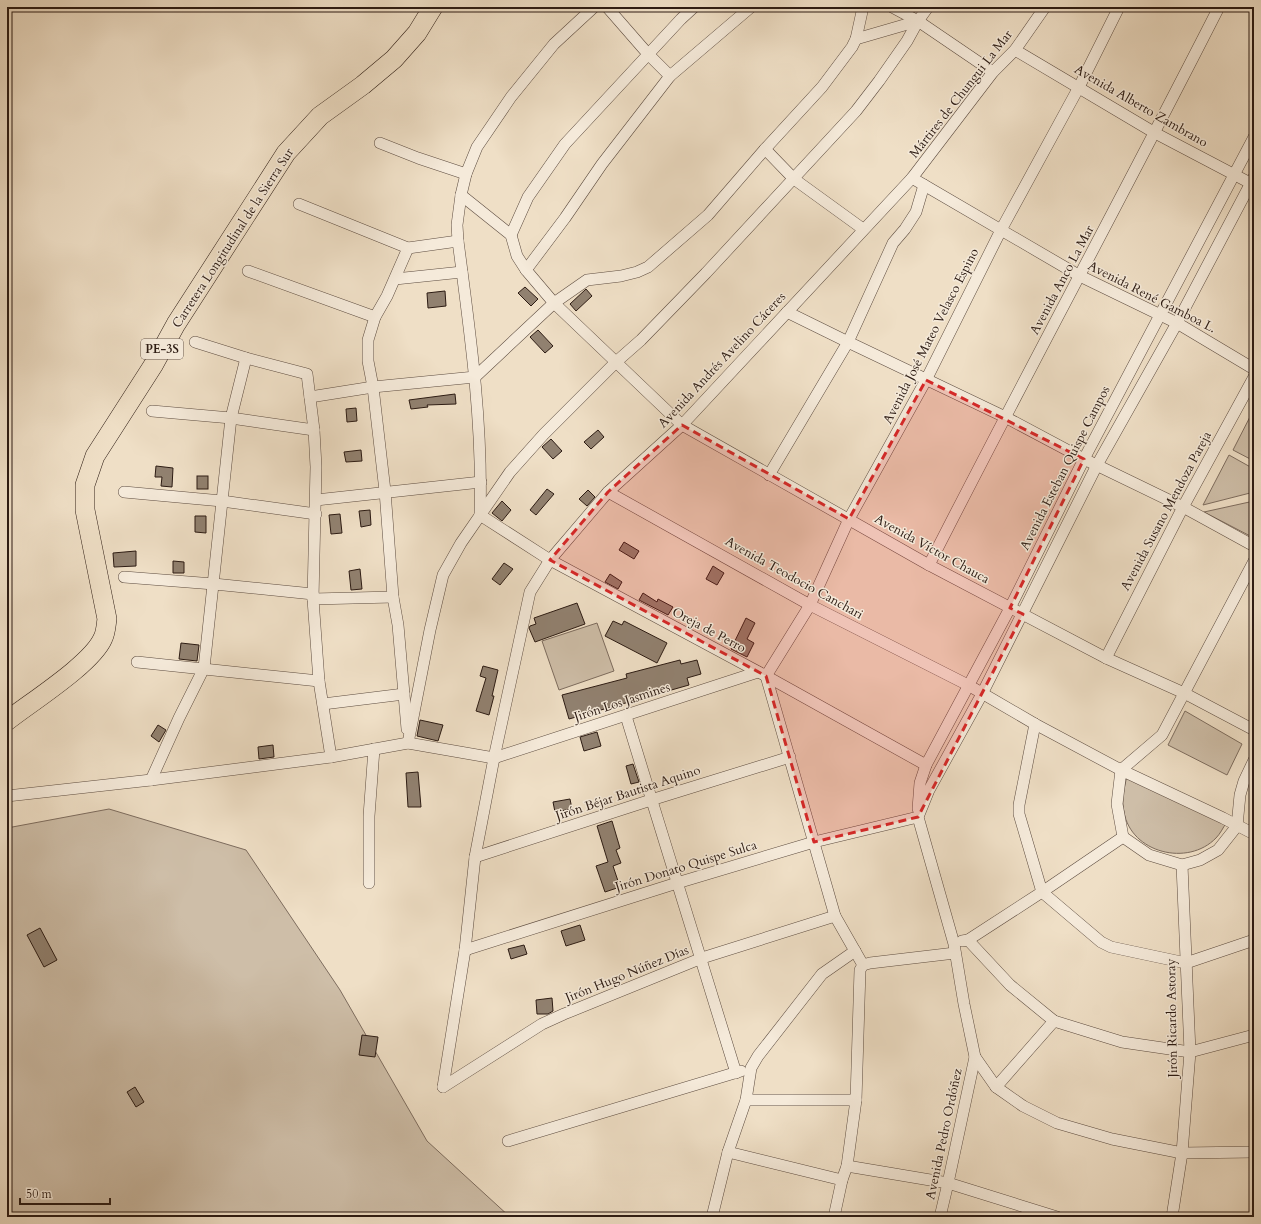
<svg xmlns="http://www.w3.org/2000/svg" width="1261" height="1224" font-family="Cardo,serif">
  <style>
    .green { fill: #cebea8; stroke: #7d6c5e }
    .building { fill: #918170; stroke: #2c1b13 }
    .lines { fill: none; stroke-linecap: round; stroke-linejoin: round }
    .street-casing { stroke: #5d4c40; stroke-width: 12 }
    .highway-casing { stroke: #2c1b13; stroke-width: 20 }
    .street { stroke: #f5eada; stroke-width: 11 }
    .highway { stroke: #efdfc6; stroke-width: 19 }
    .marked { fill: #d62828; fill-opacity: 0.2; stroke: #d62828; stroke-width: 3; stroke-dasharray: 8 5; stroke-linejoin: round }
    .labels { text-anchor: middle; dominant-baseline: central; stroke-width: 3; stroke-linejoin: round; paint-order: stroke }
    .shield { fill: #f5eada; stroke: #68594f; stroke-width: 1 }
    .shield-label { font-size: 12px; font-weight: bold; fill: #2c1b13 }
    .street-label { font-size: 13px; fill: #2c1b13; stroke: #f5eada }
  </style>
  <rect width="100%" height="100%" fill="#efdfc6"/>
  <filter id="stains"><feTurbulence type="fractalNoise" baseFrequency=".005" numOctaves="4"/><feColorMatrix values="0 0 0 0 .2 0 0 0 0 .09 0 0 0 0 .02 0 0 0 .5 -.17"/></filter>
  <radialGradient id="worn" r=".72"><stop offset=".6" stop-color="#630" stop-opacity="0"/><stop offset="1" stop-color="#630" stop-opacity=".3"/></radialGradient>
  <g class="green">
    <path d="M1254,409V461L1233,450Z"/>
    <path d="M1229,455L1254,469V492L1203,505Z"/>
    <path d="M1254,501V538L1204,512Z"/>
    <path d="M597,623L614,671L559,690L542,641Z"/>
    <path d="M1185,711L1242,744L1227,775L1168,745Z"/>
    <path d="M1127,776L1226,823C1223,828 1220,834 1216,838C1188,867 1131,853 1124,812C1121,799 1124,789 1127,776Z"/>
    <path d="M109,809L246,850L340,990L427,1141L510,1217H7V828Z"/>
  </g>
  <g class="building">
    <path d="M525,287L538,299L531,306L518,293Z"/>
    <path d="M586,289L592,296L576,311L570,304Z"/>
    <path d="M445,291L446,306L428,308L427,293Z"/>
    <path d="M538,330L553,346L545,353L530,337Z"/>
    <path d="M455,394L456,404L427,405L428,407L411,409L409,400Z"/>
    <path d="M356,408L357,421L347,422L346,409Z"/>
    <path d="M598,430L604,437L591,449L584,442Z"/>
    <path d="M551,439L562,451L553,459L542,447Z"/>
    <path d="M361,450L362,461L346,462L344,452Z"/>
    <path d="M156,466L173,468L172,487L161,486L162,477H155Z"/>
    <rect x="197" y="476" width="11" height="13"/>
    <path d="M547,489L554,494L536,515L530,510Z"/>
    <path d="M588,490L595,497L587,506L579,499Z"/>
    <path d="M502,501L511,510L502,521L492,513Z"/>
    <path d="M370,510L371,525L361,527L359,511Z"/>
    <path d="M340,514L342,533L331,534L329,515Z"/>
    <path d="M195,516H206V533L195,532Z"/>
    <path d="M624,542L639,551L634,559L619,550Z"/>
    <path d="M136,551V566L114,567L113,553Z"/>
    <path d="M173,561L184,562V573H173Z"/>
    <path d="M504,563L513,569L500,585L492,579Z"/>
    <path d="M713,566L724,573L717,585L706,579Z"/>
    <path d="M360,569L362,589L351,590L349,571Z"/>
    <path d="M610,574L622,582L618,589L605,582Z"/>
    <path d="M643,593L657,602L658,599L673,607L668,615L639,600Z"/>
    <path d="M577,603L585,624L535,642L529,628L530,626L536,624L534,618Z"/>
    <path d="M746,618L755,623L747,639L754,643L747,657L731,649Z"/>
    <path d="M613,621L622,625L624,621L667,643L657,663L605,636Z"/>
    <path d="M181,643L199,645L197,661L179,659Z"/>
    <path d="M680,660L681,664L697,660L701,674L687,678L689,685L569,719L562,695L627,678L626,674Z"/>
    <path d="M483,666L498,670L492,696H494L489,715L476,711L486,678L480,676Z"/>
    <path d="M420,720L443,725L438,741L417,736Z"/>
    <path d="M158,725L166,730L159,742L151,736Z"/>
    <path d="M597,732L601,746L584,751L580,737Z"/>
    <path d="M273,745L274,757L259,759L258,747Z"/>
    <path d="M633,764L639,782L631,784L626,766Z"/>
    <path d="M418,772L421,807H408L406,773Z"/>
    <path d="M570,799L572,809L555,812L553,802Z"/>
    <path d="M612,821L620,848L616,850L621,863L613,866L620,887L605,892L596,866L608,862L597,826Z"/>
    <path d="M580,925L585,940L566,946L561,931Z"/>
    <path d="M40,928L57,960L44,967L27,935Z"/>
    <path d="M524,945L527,954L511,959L508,949Z"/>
    <path d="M552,998L553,1011L548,1014H537L536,1000Z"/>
    <path d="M362,1035L378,1037L375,1057L359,1055Z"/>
    <path d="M135,1087L144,1102L136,1107L127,1092Z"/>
  </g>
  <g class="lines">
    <defs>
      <g id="street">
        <path d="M594,7L554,44L511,97L477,147L466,174L461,195L457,225L458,241C470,332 483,423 480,515L550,560L766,676L926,765"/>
        <path d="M607,7L648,54L670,76"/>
        <path d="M892,7L918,21L993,72"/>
        <path d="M856,39L918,21"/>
        <path d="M1015,50L1155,133L1254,185"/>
        <path d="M380,143L418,158L466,174"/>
        <path d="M765,149L794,179L863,229"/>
        <path d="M1254,177L1177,323L1097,465L982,694L929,790L918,817L954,944L964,1004L975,1057L996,1087L1023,1106L1057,1123L1112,1139L1182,1153L1254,1152"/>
        <path d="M912,178L1080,276L1177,323L1254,369"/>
        <path d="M461,195L511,235L517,256L526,270L554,303L682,425L929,565L1106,658L1184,693L1254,730"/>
        <path d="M299,204L408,248L387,296L375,317L368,340V361L373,387L385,491L393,597L398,625L407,729"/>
        <path d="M511,235L528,197L565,144L681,19L694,7"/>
        <path d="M408,248L458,241"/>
        <path d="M526,270L565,218L602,164L670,76L751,7"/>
        <path d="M248,271L375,317"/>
        <path d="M395,279L462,272"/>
        <path d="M787,312L848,342L1005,417L1084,459L1183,507L1254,546"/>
        <path d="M195,342L246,358L307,374L314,430L316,467L313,599L319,681L331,757"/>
        <path d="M310,397L373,387L475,377L554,303L587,280L621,276L637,272L648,267L708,215L765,149L822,87L852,47L856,39L863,7"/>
        <path d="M152,411L231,418L314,430"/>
        <path d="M769,475L848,342L893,243L905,229L916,212L924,185"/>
        <path d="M124,492L222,501L316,514"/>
        <path d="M608,492L810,605L968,685L1035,724L1121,770L1162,735L1254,561"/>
        <path d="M316,500L481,482"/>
        <path d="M929,565C1024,378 1124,194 1219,7"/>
        <path d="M124,577L214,584L313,594"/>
        <path d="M313,599L393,597"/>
        <path d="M1106,658L1183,507L1254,377"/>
        <path d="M137,662L319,681"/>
        <path d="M323,704L404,694"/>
        <path d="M626,716C662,835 700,953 736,1073"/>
        <path d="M1035,724L1019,805V814L1042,892L1101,942L1111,947L1186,963L1254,940"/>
        <path d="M408,743L430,630L443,575L461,543L510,472L544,434L616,362L641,340L706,273L856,111L879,81L907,41L918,21L928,7"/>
        <path d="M151,780L179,718L204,668L231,418L246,358"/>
        <path d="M7,796L151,780L331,757L408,743L494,758L758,672"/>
        <path d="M918,809L920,783L926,765L1010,608L1084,459L1254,137"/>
        <path d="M1237,826L1218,850L1200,860L1182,865L1149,855L1123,837L1117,804L1121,770L1223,818L1254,834"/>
        <path d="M1237,826L1240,795L1244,781L1254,760"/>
        <path d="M475,857L651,800L790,757"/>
        <path d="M369,883V816L374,749"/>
        <path d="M968,940L1010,985L1054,1021L1122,1042L1190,1052L1254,1035"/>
        <path d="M962,941L968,940L1042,892L1123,837"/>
        <path d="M465,950L677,883L814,842L918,817"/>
        <path d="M863,965L835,916L766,676L810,605L849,519L926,380L1001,230L1079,87L1119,7"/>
        <path d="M443,1087L465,950L475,857L494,758L530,592L550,560L608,492L682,425L912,178L993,72L1015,50L1045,7"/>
        <path d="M443,1087L542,1024L564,1014L702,958L835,916"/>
        <path d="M996,1087L1054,1021"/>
        <path d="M746,1100H856"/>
        <path d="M508,1141L741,1071"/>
        <path d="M728,1152L842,1180"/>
        <path d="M847,1166L948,1183L1057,1217"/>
        <path d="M712,1217L728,1152L746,1100L751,1068L758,1056L822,974L855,951"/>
        <path d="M834,1217L842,1180L847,1166L856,1100L860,970L863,965L870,963L955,953"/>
        <path d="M940,1217L948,1183L975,1057"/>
        <path d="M1172,1217L1182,1153L1190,1052L1182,865"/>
      </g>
      <path id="highway" d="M7,721C31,702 92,664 103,638C106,632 106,625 107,619L85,510V485L95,456L154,364L176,324L286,153L320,116L363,85L394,59L417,33L433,7"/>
    </defs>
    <use href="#street" class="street-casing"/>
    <use href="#highway" class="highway-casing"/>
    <use href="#street" class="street"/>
    <use href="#highway" class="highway"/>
  </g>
  <path class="marked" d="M926,380L1084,459L1010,608L1023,614L918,817L814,842L766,676L550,560L608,492L682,425L849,519Z"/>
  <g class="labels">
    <rect class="shield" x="141" y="339" width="42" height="20" rx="3"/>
    <g class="shield-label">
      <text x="162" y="349">PE-3S</text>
    </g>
    <g class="street-label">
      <text transform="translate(961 94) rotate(-52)">Mártires de Chungui La Mar</text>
      <text transform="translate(1141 106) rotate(30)">Avenida Alberto Zambrano</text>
      <text transform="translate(233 238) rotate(-57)">Carretera Longitudinal de la Sierra Sur</text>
      <text transform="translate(1062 280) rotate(-62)">Avenida Anco La Mar</text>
      <text transform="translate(1152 297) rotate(27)">Avenida René Gamboa L.</text>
      <text transform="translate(931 336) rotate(-63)">Avenida José Mateo Velasco Espino</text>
      <text transform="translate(722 360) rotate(-47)">Avenida Andrés Avelino Cáceres</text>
      <text transform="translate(1065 468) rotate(-63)">Avenida Esteban Quispe Campos</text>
      <text transform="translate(1166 511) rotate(-62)">Avenida Susano Mendoza Pareja</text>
      <text transform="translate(932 549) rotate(29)">Avenida Víctor Chauca</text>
      <text transform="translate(794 578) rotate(29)">Avenida Teodocio Canchari</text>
      <text transform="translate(709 630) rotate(28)">Oreja de Perro</text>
      <text transform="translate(622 702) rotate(-18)">Jirón Los Jasmines</text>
      <text transform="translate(628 793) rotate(-18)">Jirón Béjar Bautista Aquino</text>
      <text transform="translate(686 866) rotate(-17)">Jirón Donato Quispe Sulca</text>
      <text transform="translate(627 974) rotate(-22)">Jirón Hugo Núñez Días</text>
      <text transform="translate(1172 1018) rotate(-91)">Jirón Ricardo Astoray</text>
      <text transform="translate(944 1134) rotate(-78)">Avenida Pedro Ordóñez</text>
    </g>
  </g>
  <rect width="1261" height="1224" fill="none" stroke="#efdfc6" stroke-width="24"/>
  <rect x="8" y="8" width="1245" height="1208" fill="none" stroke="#2c1b13" stroke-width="2"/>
  <rect x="12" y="12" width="1237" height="1200" fill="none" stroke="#2c1b13"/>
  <path d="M20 1198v6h90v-6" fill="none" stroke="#2c1b13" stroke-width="2"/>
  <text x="26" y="1198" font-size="12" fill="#2c1b13" stroke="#f5eada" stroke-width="3" paint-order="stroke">50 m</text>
  <rect width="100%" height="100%" filter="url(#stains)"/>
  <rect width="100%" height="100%" fill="url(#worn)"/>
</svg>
